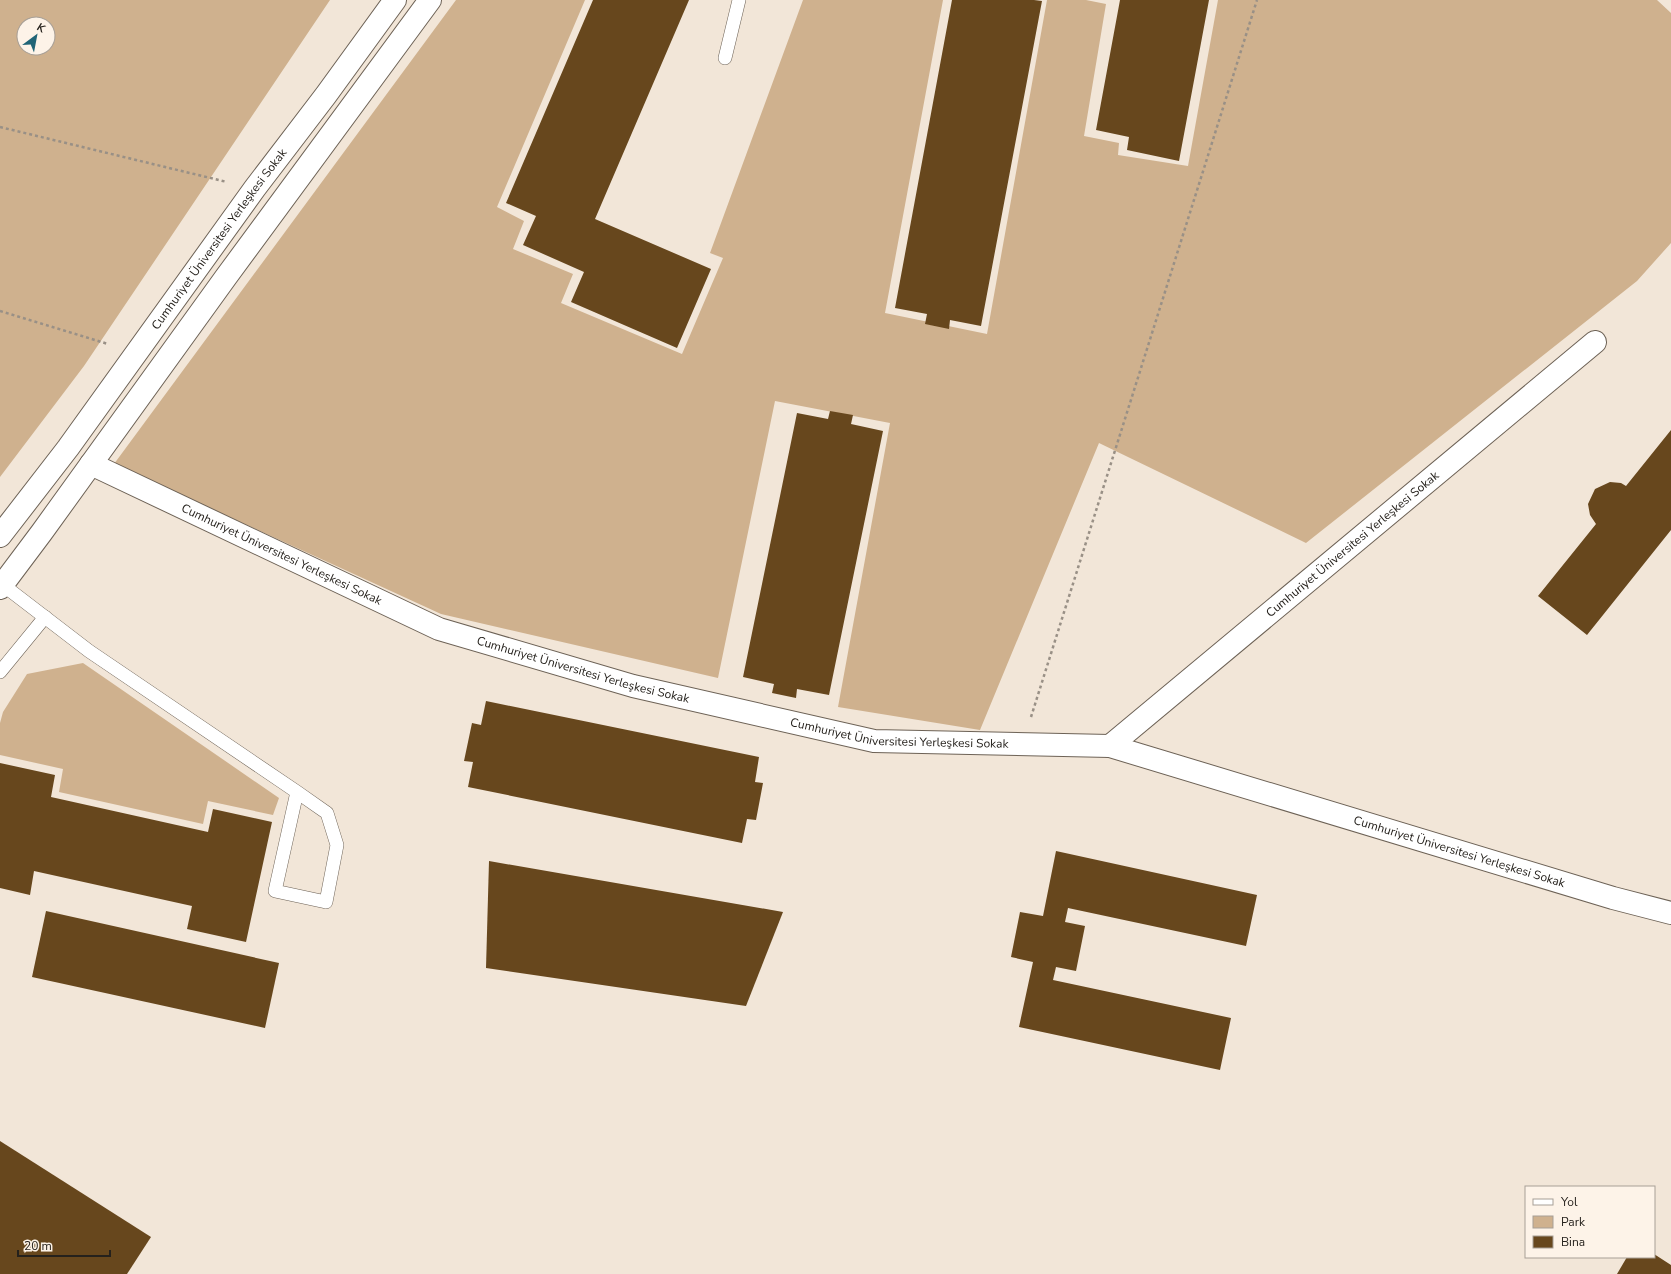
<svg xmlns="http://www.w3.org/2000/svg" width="1671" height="1274" font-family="'Nunito Sans',sans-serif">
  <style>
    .green { fill: #cfb18e; fill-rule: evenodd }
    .building { fill: #67471d }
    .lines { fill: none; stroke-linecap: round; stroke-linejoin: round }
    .lane-casing { stroke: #6d6256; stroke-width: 14 }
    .street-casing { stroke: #6d6256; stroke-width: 24 }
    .path { stroke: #999086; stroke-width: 2.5; stroke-dasharray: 3 3; stroke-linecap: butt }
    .lane { stroke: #fff; stroke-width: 13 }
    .street { stroke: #fff; stroke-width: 22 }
    .labels { text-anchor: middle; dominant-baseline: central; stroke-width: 4; stroke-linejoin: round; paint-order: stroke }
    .street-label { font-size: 12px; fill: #25211c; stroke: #fdf3e8 }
  </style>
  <rect width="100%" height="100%" fill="#f2e6d8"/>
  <g class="green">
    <path d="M0,0H330L84,366L0,477ZM24,24H48V48H24Z"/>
    <path d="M456,0H585L497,207L524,221L513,249L573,274L561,303L682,354L723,258L710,253L803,0H943L885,313L987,334L1047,0H1086L1106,4L1084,136L1119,143L1118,155L1188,166L1218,0H1657L1671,13V243L1637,281L1306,543L1099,443L980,730L838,707L890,423L775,401L718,678L441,614L114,464Z"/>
    <path d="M83,663L279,798L273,815L208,801L203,824L59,792L63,769L0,755V723L3,712L27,674Z"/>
  </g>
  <g class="building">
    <path d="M593,0H689L595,219L711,269L677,348L571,302L584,272L523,245L536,216L506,203Z"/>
    <path d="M952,0H1034L1042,1L981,326L950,320L949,329L925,324L927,314L895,308Z"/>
    <path d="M1120,0H1209L1179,161L1127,150L1129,137L1096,130Z"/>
    <path d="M830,411L853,415L851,424L883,431L829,695L797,689L796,698L772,693L774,684L743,677L797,413L828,419Z"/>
    <path d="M1671,430V530L1587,635L1538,596L1596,524L1590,515L1588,504L1595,489L1610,482L1621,483L1626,486Z"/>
    <path d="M486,701L759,757L755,782L763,783L756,820L747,819L742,843L468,787L473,762L464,761L472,723L481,725Z"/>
    <path d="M0,763L55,775L51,797L208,832L213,809L272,822L246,942L187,929L192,906L34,871L30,895L0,888Z"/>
    <path d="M1056,851L1257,895L1246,946L1068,908L1065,922L1085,926L1076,971L1056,967L1053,980L1231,1018L1220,1070L1019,1027L1033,962L1011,957L1020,912L1043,916Z"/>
    <path d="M489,861L783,912L746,1006L486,968Z"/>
    <path d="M46,911L279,963L265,1028L32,977Z"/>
    <path d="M0,1141L151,1237L127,1274H0Z"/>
    <path d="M1654,1254L1671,1265V1274H1617L1627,1257H1654Z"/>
  </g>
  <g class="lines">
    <defs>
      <g id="lane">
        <path d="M725,58L739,0"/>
        <path d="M3,585L89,651L297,792L327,813L337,845L326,902L275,891L297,792"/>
        <path d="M0,672L45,617"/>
      </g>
      <g id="street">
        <path id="s1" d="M91,464L439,629L633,686L874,741L1110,746L1595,342"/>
        <path id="s2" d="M0,536L68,448L255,188L326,95L395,0"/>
        <path d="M0,588L42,532L226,277L430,0"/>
        <path id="s3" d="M1110,746L1613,898L1671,913"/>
      </g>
    </defs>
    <use href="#lane" class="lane-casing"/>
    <use href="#street" class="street-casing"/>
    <g class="path">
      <path d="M0,127L227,182"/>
      <path d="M0,311L108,344"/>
      <path d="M1031,717L1257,0"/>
    </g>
    <use href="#lane" class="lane"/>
    <use href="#street" class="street"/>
  </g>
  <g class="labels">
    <g class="street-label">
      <text stroke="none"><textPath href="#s2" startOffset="369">Cumhuriyet Üniversitesi Yerleşkesi Sokak</textPath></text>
      <text stroke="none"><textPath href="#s1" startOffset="1386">Cumhuriyet Üniversitesi Yerleşkesi Sokak</textPath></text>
      <text stroke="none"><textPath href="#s1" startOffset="211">Cumhuriyet Üniversitesi Yerleşkesi Sokak</textPath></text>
      <text stroke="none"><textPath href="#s1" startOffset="535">Cumhuriyet Üniversitesi Yerleşkesi Sokak</textPath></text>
      <text stroke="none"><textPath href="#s1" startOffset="859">Cumhuriyet Üniversitesi Yerleşkesi Sokak</textPath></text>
      <text stroke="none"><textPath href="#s3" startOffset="365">Cumhuriyet Üniversitesi Yerleşkesi Sokak</textPath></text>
    </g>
  </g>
  <rect x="1525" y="1186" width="130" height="72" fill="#fdf3e8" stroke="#a79f96"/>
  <rect x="1533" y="1199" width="20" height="6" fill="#ffffff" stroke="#a79f96"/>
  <text x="1561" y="1206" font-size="12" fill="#25211c">Yol</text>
  <rect x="1533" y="1216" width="20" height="12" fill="#cfb18e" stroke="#a79f96"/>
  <text x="1561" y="1226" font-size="12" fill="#25211c">Park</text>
  <rect x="1533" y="1236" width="20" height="12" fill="#67471d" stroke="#a79f96"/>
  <text x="1561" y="1246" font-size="12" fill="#25211c">Bina</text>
  <g transform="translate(36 36) rotate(32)"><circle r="19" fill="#fdf3e8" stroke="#a79f96"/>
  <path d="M0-3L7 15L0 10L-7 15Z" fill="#206476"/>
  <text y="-6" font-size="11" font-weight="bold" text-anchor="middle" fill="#25211c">K</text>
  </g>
  <path d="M18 1250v6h92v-6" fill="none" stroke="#25211c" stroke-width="2"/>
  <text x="24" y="1250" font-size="12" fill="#25211c" stroke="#fdf3e8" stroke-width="3" paint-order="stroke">20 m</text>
</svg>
